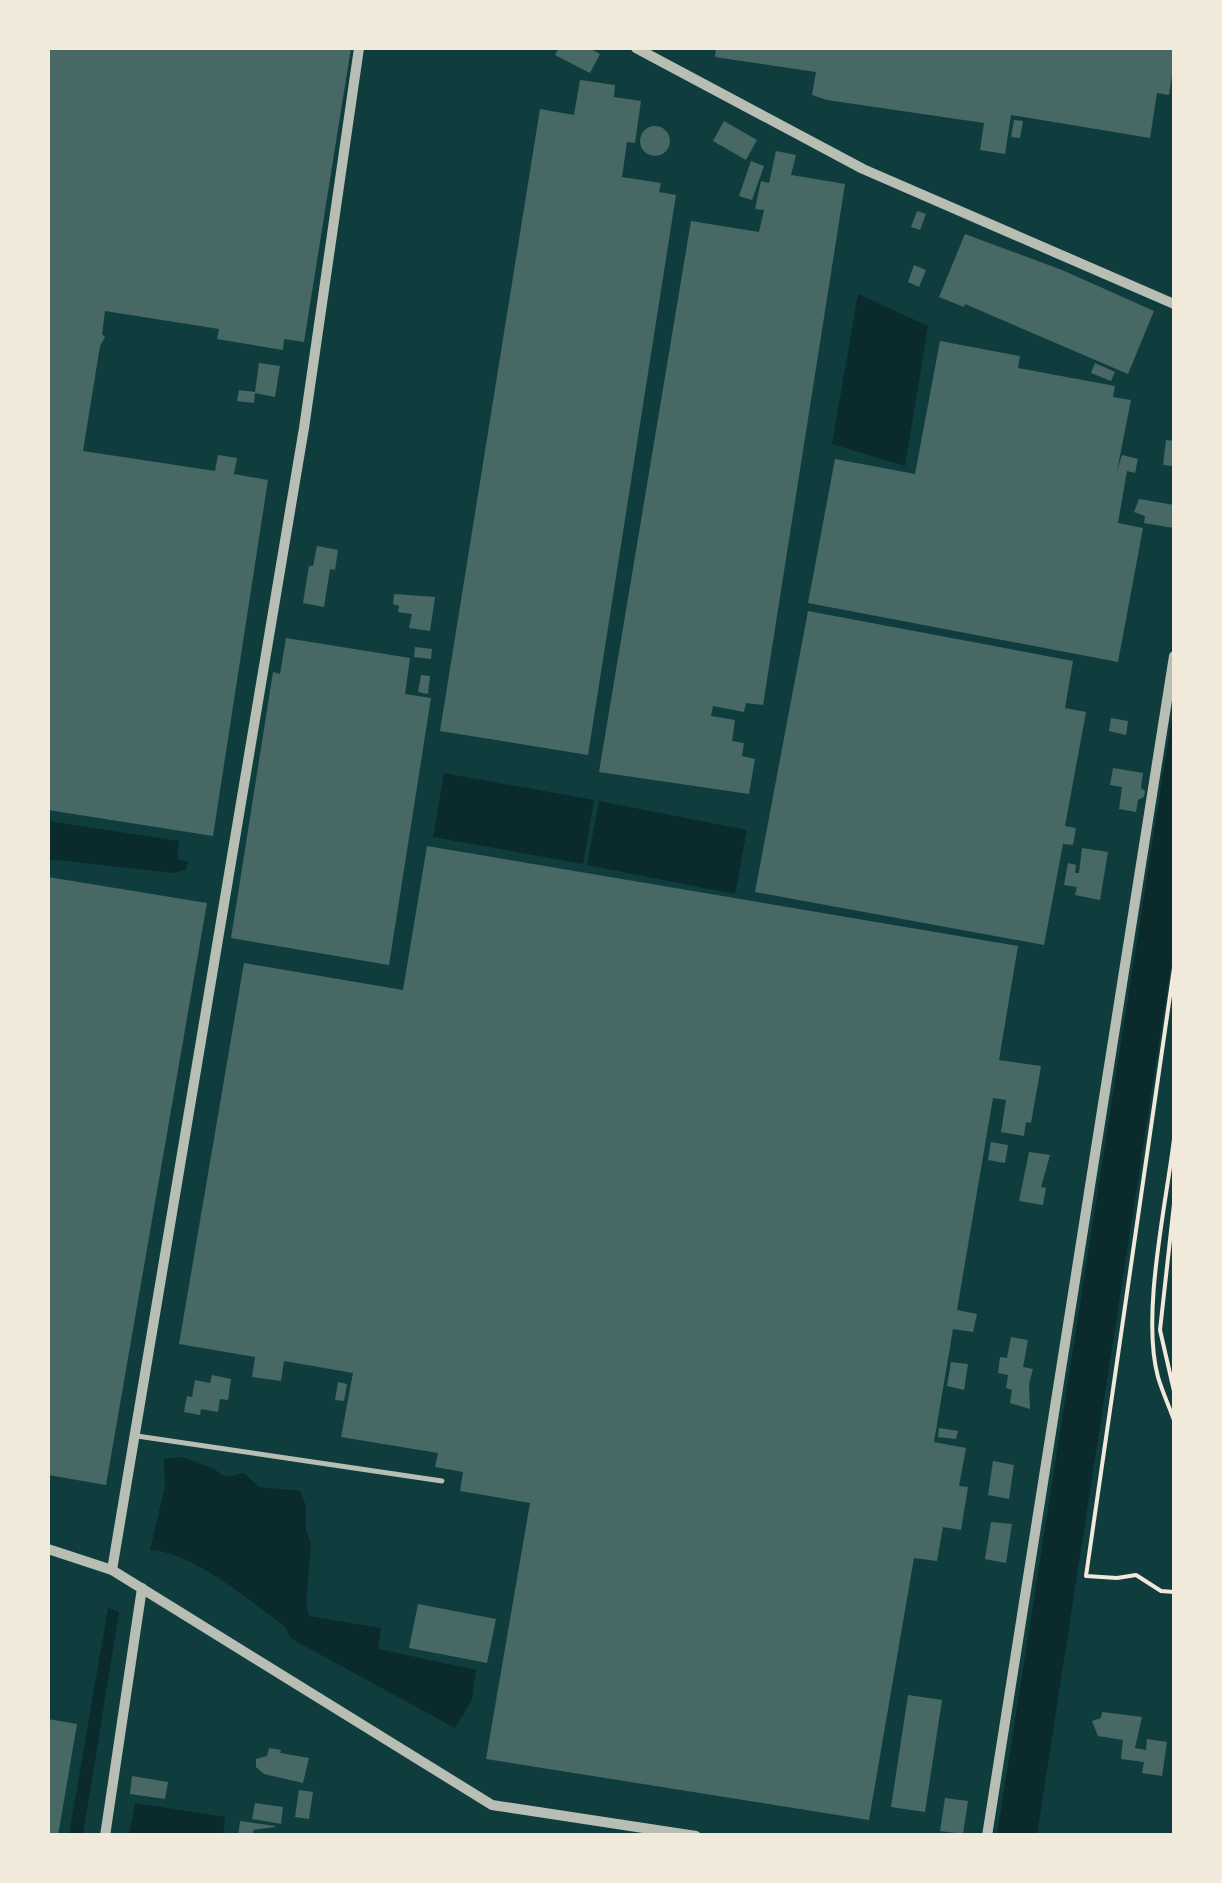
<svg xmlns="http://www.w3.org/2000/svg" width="1222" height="1883" font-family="'Open Sans',sans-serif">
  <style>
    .water { fill: #0a2a2b }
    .building { fill: #486865 }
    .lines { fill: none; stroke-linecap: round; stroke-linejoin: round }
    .path { stroke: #f1e9da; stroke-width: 4 }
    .service { stroke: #b8beb3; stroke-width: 5 }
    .minor { stroke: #b8beb3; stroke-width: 10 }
  </style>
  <rect width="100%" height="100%" fill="#0f3d3e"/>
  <g class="water">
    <path d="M858,294L928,326L905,466L832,444Z"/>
    <path d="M1174,704V946L1037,1835H997Z"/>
    <path d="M444,773L594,800L583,864L433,837Z"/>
    <path d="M599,801L747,830L735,894L587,865Z"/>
    <path d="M48,821L179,841L177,859L188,862L186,870L173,873L48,859Z"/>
    <path d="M182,1457L212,1468L226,1477L244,1473L259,1487L300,1491L306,1506V1530L311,1544L306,1605L309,1616L381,1628L378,1649L476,1670L472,1700L455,1728L290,1638L285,1626C250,1602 194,1552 150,1550L165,1486L164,1459Z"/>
    <path d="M108,1608L119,1612L83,1835H69Z"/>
    <path d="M135,1803L225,1817L223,1835H129Z"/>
  </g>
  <g class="building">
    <path d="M48,48H351L304,342L284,339L283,350L217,339L219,329L105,311L102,334L105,337L100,346L83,451L215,471L218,455L237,458L234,474L268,480L213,836L48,810Z"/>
    <path d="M559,48H589L600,54L590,73L555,55Z"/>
    <path d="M716,48H1174V63L1169,95L1157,93L1150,138L1011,115L1005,154L980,150L984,123L827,100L812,95L816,72L715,57Z"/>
    <path d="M580,80L615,85L614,97L641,101L635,143L627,142L622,177L661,183L659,192L676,195L588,755L440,731L540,109L574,115Z"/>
    <path d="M1014,120L1023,121L1020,138L1011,137Z"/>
    <path d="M724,121L757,140L746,160L713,141Z"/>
    <circle cx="655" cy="141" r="15"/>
    <path d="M776,151L796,155L791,175L845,184L763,705L746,703L744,712L713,706L711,716L735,720L732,741L744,743L742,756L755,759L749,794L599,772L691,221L759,232L764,210L755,209L761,181L769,183Z"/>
    <path d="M751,161L764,166L752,200L739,196Z"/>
    <path d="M917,211L926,214L920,230L911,227Z"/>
    <path d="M965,234L1062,270L1154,311L1128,374L965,304L964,307L939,297Z"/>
    <path d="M914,265L926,270L919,287L908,282Z"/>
    <path d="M940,341L1020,356L1018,368L1115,386L1113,397L1131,400L1117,471L1122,455L1138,459L1135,473L1127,471L1118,523L1143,528L1118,662L808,603L835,459L915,474Z"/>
    <path d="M259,363L280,366L275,397L255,393L254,403L237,401L239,390L255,392Z"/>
    <path d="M1095,363L1115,372L1111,381L1091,373Z"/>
    <path d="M1166,440L1174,441L1173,466L1163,465Z"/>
    <path d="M1139,499L1174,505V528L1144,523L1145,516L1134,512Z"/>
    <path d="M317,546L338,550L335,570L330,569L324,607L303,603L309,566H313Z"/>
    <path d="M394,594L435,597L430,631L409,628L412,614L398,612L399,606L393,604Z"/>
    <path d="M808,611L1073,661L1065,708L1086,712L1065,826L1076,828L1073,845L1063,844L1044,945L755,892Z"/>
    <path d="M286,638L410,658L405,694L431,698L389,965L231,938L273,672L280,674Z"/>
    <path d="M415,647L432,649L431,659L414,657Z"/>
    <path d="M421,675L430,676L428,694L418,692Z"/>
    <path d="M1111,718L1128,721L1126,735L1109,731Z"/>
    <path d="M1113,768L1143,773L1141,788L1145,791L1144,797L1138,800L1136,812L1119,809L1122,787L1110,785Z"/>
    <path d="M427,846L1018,946L999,1060L1041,1066L1031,1123L1026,1122L1024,1136L1001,1132L1006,1100L993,1098L957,1310L977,1314L973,1332L953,1329L934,1442L966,1448L959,1486L968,1487L961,1530L943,1527L937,1561L914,1558L869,1820L486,1759L530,1503L460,1491L463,1472L435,1467L438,1453L341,1437L353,1373L284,1361L281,1381L252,1377L255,1357L179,1344L244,963L403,990Z"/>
    <path d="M1082,848L1108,852L1100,900L1075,895L1077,887L1064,885L1068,863L1076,865L1075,873H1079Z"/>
    <path d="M48,877L207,903L106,1485L48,1475Z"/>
    <path d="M991,1142L1008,1145L1005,1163L988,1160Z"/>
    <path d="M1029,1152L1050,1155L1041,1187L1046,1188L1043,1205L1019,1201Z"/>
    <path d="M1011,1337L1028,1340L1023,1367L1033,1369L1029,1384L1030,1409L1010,1403L1012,1390L1006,1388L1008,1375L998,1373L1000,1357L1007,1358Z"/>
    <path d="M951,1362L968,1364L964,1390L947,1386Z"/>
    <path d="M212,1375L231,1379L228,1400L220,1399L218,1412L201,1409L200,1415L184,1412L187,1396L192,1397L195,1380L210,1383Z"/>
    <path d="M338,1382L347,1384L344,1401L335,1400Z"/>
    <path d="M939,1428L958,1431L956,1439L938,1437Z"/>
    <path d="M993,1461L1014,1465L1009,1499L988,1495Z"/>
    <path d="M991,1522L1012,1524L1006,1563L985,1559Z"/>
    <path d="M418,1604L496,1619L487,1663L409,1648Z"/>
    <path d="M908,1695L942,1700L925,1812L891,1807Z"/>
    <path d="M1102,1712L1142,1717L1135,1748L1146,1750L1147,1739L1167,1742L1162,1776L1142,1773L1144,1762L1121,1759L1123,1740L1098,1736L1092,1721L1101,1718Z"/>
    <path d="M48,1719L77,1724L58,1836H48Z"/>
    <path d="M269,1748L281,1750L280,1753L309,1758L303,1783L264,1774L256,1767V1759L267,1756Z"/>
    <path d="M132,1776L168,1782L165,1799L130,1794Z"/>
    <path d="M299,1790L313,1792L309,1819L295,1817Z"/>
    <path d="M945,1798L968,1801L963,1834L940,1831Z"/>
    <path d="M255,1803L283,1807L281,1824L252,1819Z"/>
    <path d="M240,1821L275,1826V1827L253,1830L254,1836H238Z"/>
  </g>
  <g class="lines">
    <g class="path">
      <path d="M1174,968L1086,1576L1117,1578L1136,1575L1161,1591L1174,1592"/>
      <path d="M1174,1139C1166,1205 1141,1315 1158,1377C1162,1391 1169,1406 1174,1420"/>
      <path d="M1174,1204L1160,1330L1174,1391"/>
    </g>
    <path class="service" d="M137,1436L442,1481"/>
    <g class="minor">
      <path d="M636,48L863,169L1174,304"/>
      <path d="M48,1549L112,1570L492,1805L696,1836"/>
      <path d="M112,1570L304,428L359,48"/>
      <path d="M105,1836L142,1588"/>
      <path d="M987,1836L1174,656"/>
    </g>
  </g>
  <rect width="1222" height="1883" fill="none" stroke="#f1e9da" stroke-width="100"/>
</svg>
